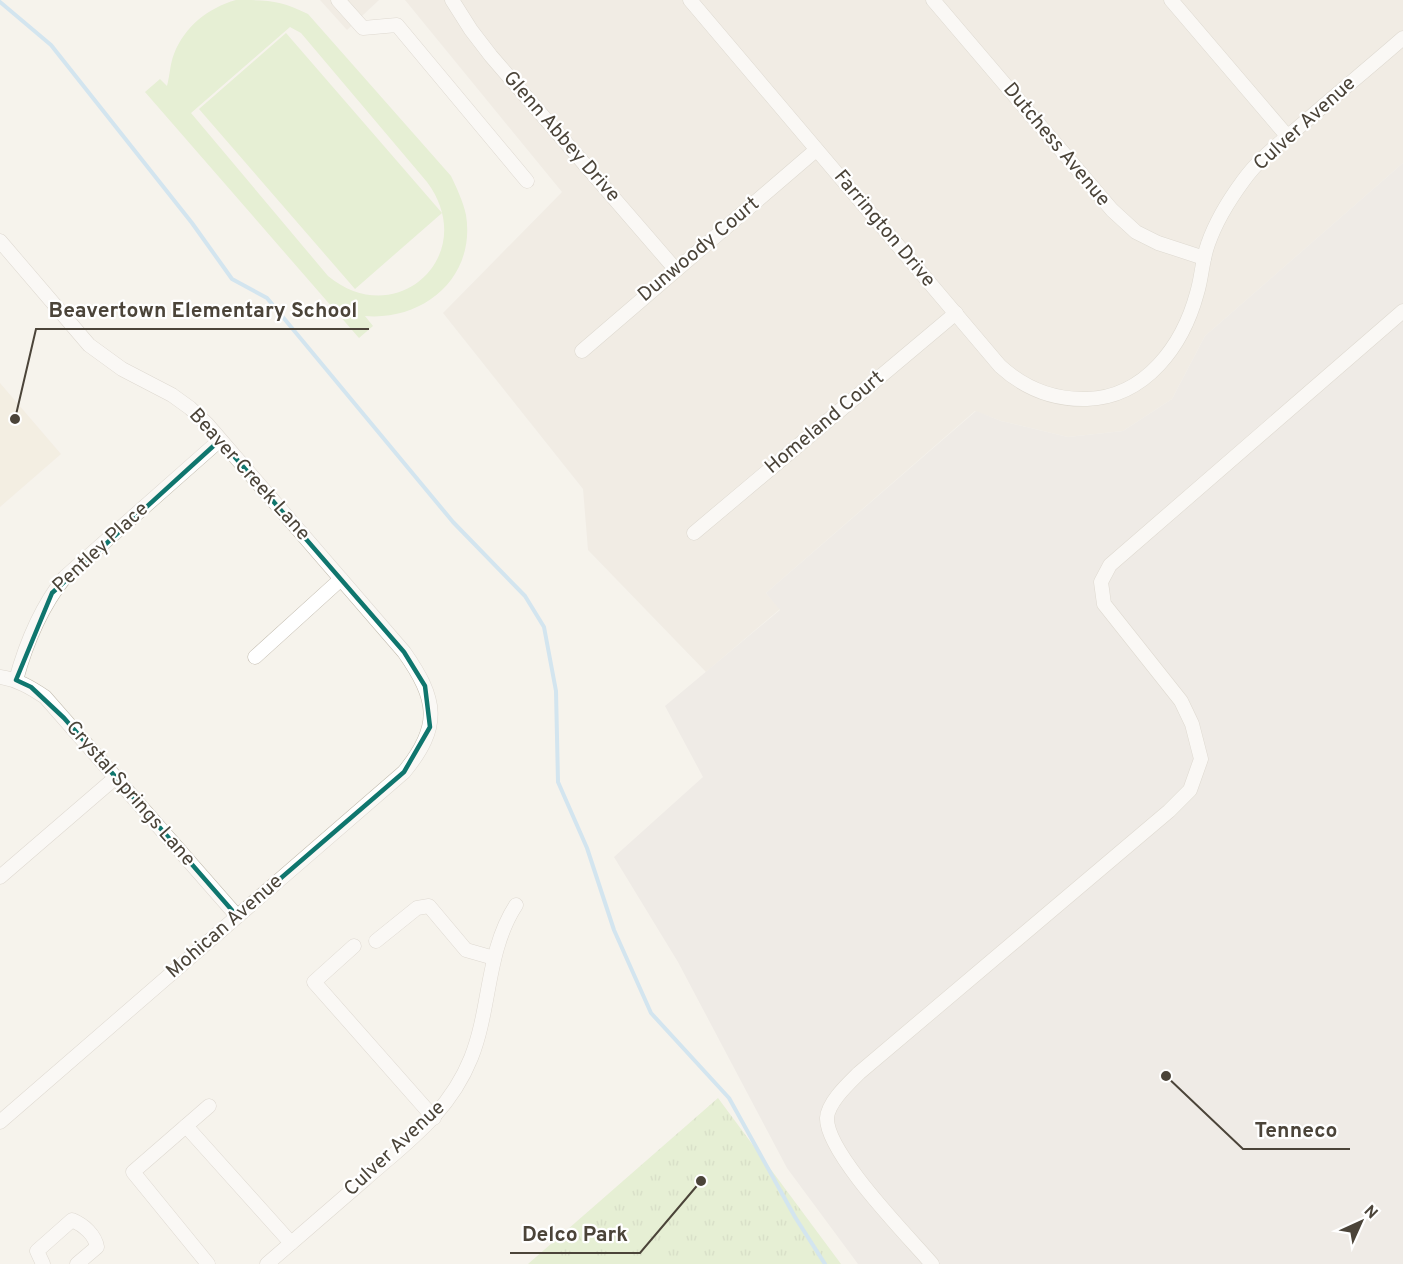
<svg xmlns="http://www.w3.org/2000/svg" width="1403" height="1264" font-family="Overpass,sans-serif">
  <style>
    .residential { fill: #eae5da }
    .industrial { fill: #e6e2dd }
    .education { fill: #efe8d6 }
    .park { fill: url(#park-tufts) }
    .pitch { fill: #d2eab5; fill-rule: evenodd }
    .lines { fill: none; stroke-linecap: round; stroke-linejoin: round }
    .stream { stroke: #a9d4f2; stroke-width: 4 }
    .minor-casing { stroke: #c2bbae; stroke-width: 15 }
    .minor { stroke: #fff; stroke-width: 14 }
    .marked { fill: none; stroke: #0f766e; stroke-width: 4.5; stroke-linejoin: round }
    .labels { text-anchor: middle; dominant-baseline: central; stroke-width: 4.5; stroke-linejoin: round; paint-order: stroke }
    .street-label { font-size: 20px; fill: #4b4439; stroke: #fff }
    .leader { fill: none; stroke: #4b4439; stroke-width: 2 }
    .callout-dot { fill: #4b4439; stroke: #fff; stroke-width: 2 }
    .callout-label { font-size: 21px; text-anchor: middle; font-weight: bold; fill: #4b4439; stroke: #fff; stroke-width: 4.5; stroke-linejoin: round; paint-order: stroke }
  </style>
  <defs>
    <pattern id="park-tufts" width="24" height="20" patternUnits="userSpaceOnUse" patternTransform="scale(1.5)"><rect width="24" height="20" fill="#d2eab5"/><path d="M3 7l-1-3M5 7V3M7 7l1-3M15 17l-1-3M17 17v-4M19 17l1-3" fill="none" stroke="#b6ca9c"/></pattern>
  </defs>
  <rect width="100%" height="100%" fill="#f6f3ec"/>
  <g class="residential">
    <path d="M320,0H379L347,30Z"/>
    <path d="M405,0H1403V163L1205,336L1172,399L1123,431L1068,437L1001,421L975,411L766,593L780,609L706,672L588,550L583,489L443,313L562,192Z"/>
  </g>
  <path class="industrial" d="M1403,163V1264H858L787,1168L678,962L614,857L703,777L665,706L780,610L766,593L976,411L1001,421L1068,437L1123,431L1172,399L1205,336Z"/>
  <path class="education" d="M0,383L61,454L0,507Z"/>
  <path class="park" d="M718,1098L841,1264H528Z"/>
  <g class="pitch">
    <path d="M236,0C267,0 281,0 308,14L451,176C457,189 463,201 466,215C476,277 424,321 365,316L373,326L359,338L145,92L160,79L167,86C170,75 170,64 174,54C185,26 208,8 236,0ZM290,27L301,33L427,182C481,254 397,333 328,276L191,113Z"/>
    <path d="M286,33L442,213L355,289L199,109Z"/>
  </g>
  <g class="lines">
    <path class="stream" d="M0,2L51,45L192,223L232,279L267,298L453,522L525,596L544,627L556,691L558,782L587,848L614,930L651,1013L729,1098L795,1217L825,1264"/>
    <defs>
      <g id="minor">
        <path d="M338,0L363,28L397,25L527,181"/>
        <path d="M452,0L471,30L491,56L676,270"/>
        <path d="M690,0L1000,366C1024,388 1054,400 1087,399C1146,397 1183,345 1197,293C1202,277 1202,260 1208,244C1216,221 1229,200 1243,181C1260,157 1284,140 1306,121C1338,93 1371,66 1403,38"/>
        <path d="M933,0L1112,210L1136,232L1158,243L1204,258"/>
        <path d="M1171,0L1288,137"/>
        <path d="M0,241L89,345L122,369L172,395L190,408L207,424L404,652C437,699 442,726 404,772L0,1122"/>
        <path d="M582,351L816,150"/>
        <path d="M694,533L956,313"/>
        <path d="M255,657L341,579"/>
        <path d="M0,677C18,680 30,687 45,697L237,916"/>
        <path d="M16,680C26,643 41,607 65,577L220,440"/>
        <path d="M0,877L115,778"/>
        <path d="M376,941L417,908L429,906L466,950L494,958"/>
        <path d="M354,946L314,982L434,1118"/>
        <path d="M186,1126L291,1243"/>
        <path d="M43,1264L37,1251L72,1220C84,1225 95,1235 97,1247L77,1264"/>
        <path d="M208,1264L133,1172L209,1106"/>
        <path d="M267,1264C299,1236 332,1208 364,1180C407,1142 449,1113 471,1058C491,1008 486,951 516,905"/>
        <path d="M932,1264C908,1236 826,1153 827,1118C828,1102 849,1083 859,1073L1169,811L1190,790L1201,759L1192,724L1181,701L1104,604L1101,582L1110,565L1403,311"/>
      </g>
    </defs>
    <use href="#minor" class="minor-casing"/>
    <use href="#minor" class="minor"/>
  </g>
  <path d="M0 0H1403V1264H0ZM220,440L404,652L425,686L430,727L404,772L237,916L64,718L31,687L16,680L52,593Z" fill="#f6f3ec" fill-opacity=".55" fill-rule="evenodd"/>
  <path class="marked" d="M220,440L404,652L425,686L430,727L404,772L237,916L64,718L31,687L16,680L52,593Z"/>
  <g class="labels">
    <g class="street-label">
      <text transform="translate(1305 124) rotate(-42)">Culver Avenue</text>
      <text transform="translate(561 137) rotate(49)">Glenn Abbey Drive</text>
      <text transform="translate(1056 145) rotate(50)">Dutchess Avenue</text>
      <text transform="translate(884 229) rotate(50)">Farrington Drive</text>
      <text transform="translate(699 250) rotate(-40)">Dunwoody Court</text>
      <text transform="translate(825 423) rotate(-40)">Homeland Court</text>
      <text transform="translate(249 475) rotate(48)">Beaver Creek Lane</text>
      <text transform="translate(101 548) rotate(-43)">Pentley Place</text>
      <text transform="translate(130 794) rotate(49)">Crystal Springs Lane</text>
      <text transform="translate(225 927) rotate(-41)">Mohican Avenue</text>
      <text transform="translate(395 1149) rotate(-43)">Culver Avenue</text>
    </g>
  </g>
  <path class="leader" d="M15 419L36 329H369M1166 1076L1243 1149H1350M701 1181L640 1253H510"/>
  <g class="callout-dot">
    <circle cx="15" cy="419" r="6"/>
    <circle cx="1166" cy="1076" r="6"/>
    <circle cx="701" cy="1181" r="6"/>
  </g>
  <g class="callout-label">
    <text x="203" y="317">Beavertown Elementary School</text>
    <text x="1296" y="1137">Tenneco</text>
    <text x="575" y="1241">Delco Park</text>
  </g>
  <g transform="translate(1361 1222) rotate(45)" stroke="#ffffff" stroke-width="4.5" paint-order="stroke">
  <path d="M0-4.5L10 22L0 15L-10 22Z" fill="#4b4439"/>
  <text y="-9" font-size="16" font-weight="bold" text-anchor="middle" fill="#4b4439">N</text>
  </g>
</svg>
